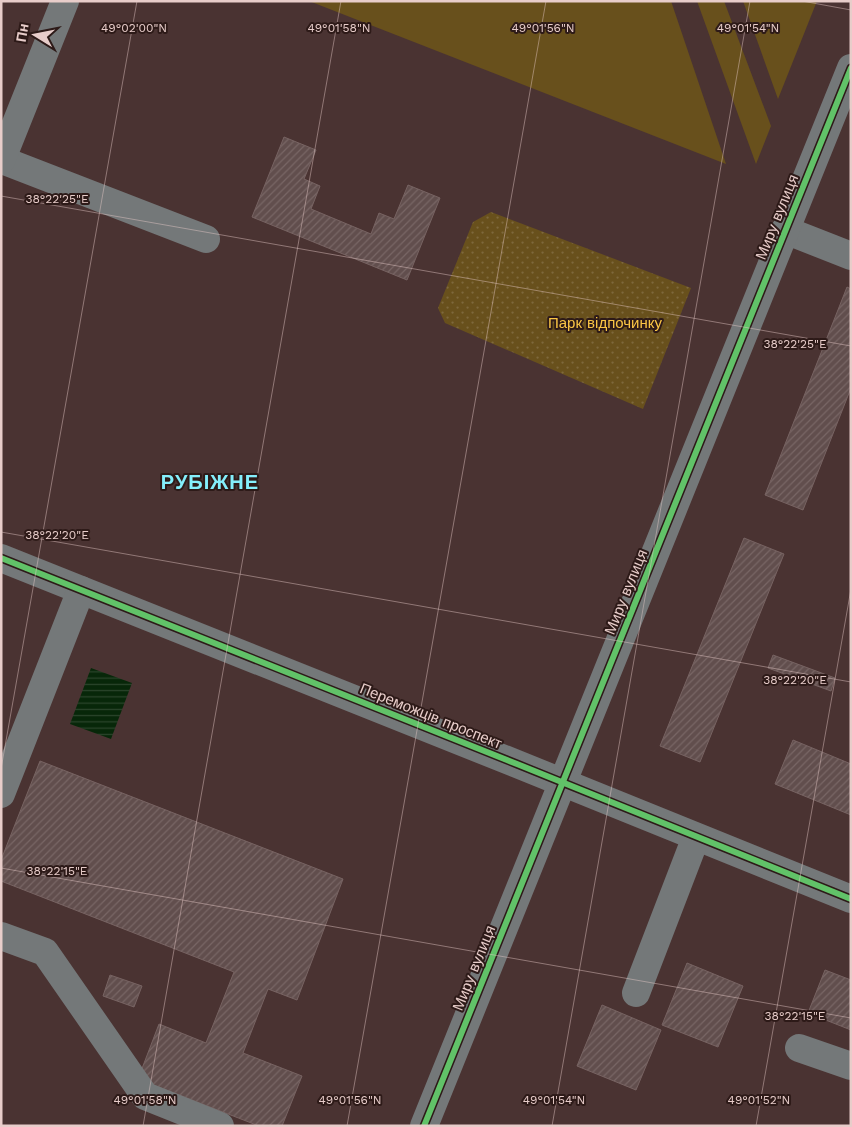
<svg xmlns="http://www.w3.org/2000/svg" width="852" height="1127" font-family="'Work Sans',sans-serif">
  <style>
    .grass { fill: #68501c }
    .park { fill: url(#park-dots) }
    .water { fill: url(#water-rules) }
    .building { fill: url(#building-hatch); stroke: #776362 }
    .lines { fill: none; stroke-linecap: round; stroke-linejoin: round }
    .minor { stroke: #747879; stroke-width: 28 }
    .cycleway-casing { stroke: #2d1a18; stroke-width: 9 }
    .cycleway { stroke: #61c268; stroke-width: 6 }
    .ticks { fill: none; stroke: #e8cdca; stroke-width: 1; stroke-opacity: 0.45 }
    .labels { text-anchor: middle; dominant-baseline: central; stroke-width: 4; stroke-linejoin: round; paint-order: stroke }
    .street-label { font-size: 15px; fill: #e8cdca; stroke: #2d1a18 }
    .park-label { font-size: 15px; fill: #fac545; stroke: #2d1a18 }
    .district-label { font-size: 20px; font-weight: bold; letter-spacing: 1px; fill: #84eefb; stroke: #2d1a18 }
    .ticks-label { font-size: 12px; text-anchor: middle; fill: #e8cdca; stroke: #2d1a18; stroke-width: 4; stroke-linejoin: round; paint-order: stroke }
  </style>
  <defs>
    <pattern id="park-dots" width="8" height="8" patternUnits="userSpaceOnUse" patternTransform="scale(1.25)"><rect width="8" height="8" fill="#68501c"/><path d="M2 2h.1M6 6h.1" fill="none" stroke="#7e683c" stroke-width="1.8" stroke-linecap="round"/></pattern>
    <pattern id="water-rules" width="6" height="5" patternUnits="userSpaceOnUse" patternTransform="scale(1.25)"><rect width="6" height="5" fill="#072709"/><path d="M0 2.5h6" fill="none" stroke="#2b452c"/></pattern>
    <pattern id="building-hatch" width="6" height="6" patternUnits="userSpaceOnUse" patternTransform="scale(1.25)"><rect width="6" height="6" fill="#614e4d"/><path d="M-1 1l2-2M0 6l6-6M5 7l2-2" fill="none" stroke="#786665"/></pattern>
  </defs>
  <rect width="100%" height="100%" fill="#4a3332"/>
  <g class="grass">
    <path d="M309,1H671L726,164Z"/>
    <path d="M697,1H724L771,126L756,164Z"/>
    <path d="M743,1H817L778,99Z"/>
  </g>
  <path class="park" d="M491,212L691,288L643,409L445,323L438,308L473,222Z"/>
  <path class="water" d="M91,668L132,683L111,739L70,724Z"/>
  <g class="building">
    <path d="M284,137L316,150L304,179L320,186L311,209L371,234L379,213L394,219L408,185L440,198L407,280L252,217Z"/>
    <path d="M847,287L851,289V388L803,510L765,495Z"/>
    <path d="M744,538L784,554L700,762L660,746Z"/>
    <path d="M773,655L835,678L831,691L768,668Z"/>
    <path d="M793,740L851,764V815L775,784Z"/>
    <path d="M40,761L343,879L297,1000L268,989L243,1053L302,1076L282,1126H259L138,1079L159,1024L206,1043L234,972L1,881V860Z"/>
    <path d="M687,963L743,986L718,1047L662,1025Z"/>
    <path d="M825,970L851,980V1030L808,1013Z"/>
    <path d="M110,975L142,986L134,1007L103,996Z"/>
    <path d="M602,1005L661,1030L636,1090L577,1066Z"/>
  </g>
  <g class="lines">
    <g class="minor">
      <path d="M2,160L206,239"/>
      <path d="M1,161L65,1"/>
      <path d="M785,230L851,256"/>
      <path d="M1,558L517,764L851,899"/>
      <path d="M1,794L81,590"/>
      <path d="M1,936L45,952L145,1096L220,1126"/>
      <path d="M636,993L696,837"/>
      <path d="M799,1048L851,1066"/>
      <path d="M424,1126L851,68"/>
    </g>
    <defs>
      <g id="cycleway">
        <path d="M1,558L517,764L851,899"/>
        <path d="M424,1126L851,68"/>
      </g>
    </defs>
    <use href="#cycleway" class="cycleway-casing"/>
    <use href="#cycleway" class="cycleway"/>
  </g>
  <path class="ticks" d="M802,1L851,10M1,196L851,346M1,532L851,682M1,769L137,1M1,868L851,1018M143,1126L341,1M347,1126L546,1M552,1126L750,1M756,1126L851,589"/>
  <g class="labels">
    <g class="street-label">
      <text transform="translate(777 217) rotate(-68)">Миру вулиця</text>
      <text transform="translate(626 592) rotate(-68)">Миру вулиця</text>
      <text transform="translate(431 716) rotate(22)">Переможців проспект</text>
      <text transform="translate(474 968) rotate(-68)">Миру вулиця</text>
    </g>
    <g class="park-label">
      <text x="605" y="323">Парк відпочинку</text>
    </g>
    <g class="district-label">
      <text x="210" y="482">РУБІЖНЕ</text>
    </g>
  </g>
  <g class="ticks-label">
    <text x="134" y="32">49°02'00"N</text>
    <text x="339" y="32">49°01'58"N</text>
    <text x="543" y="32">49°01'56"N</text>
    <text x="748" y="32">49°01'54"N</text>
    <text x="57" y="203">38°22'25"E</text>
    <text x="795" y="348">38°22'25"E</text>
    <text x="57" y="539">38°22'20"E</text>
    <text x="795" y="684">38°22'20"E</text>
    <text x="57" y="875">38°22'15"E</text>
    <text x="795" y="1020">38°22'15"E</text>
    <text x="145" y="1104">49°01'58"N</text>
    <text x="350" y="1104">49°01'56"N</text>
    <text x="554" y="1104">49°01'54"N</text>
    <text x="759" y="1104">49°01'52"N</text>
  </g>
  <rect width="852" height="1127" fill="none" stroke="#e8cdca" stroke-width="5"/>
  <g transform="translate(35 35) rotate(280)" stroke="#2d1a18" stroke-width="4" paint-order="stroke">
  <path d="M0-4L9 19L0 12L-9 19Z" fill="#e8cdca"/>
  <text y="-8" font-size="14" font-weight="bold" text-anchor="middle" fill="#e8cdca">Пн</text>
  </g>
</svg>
